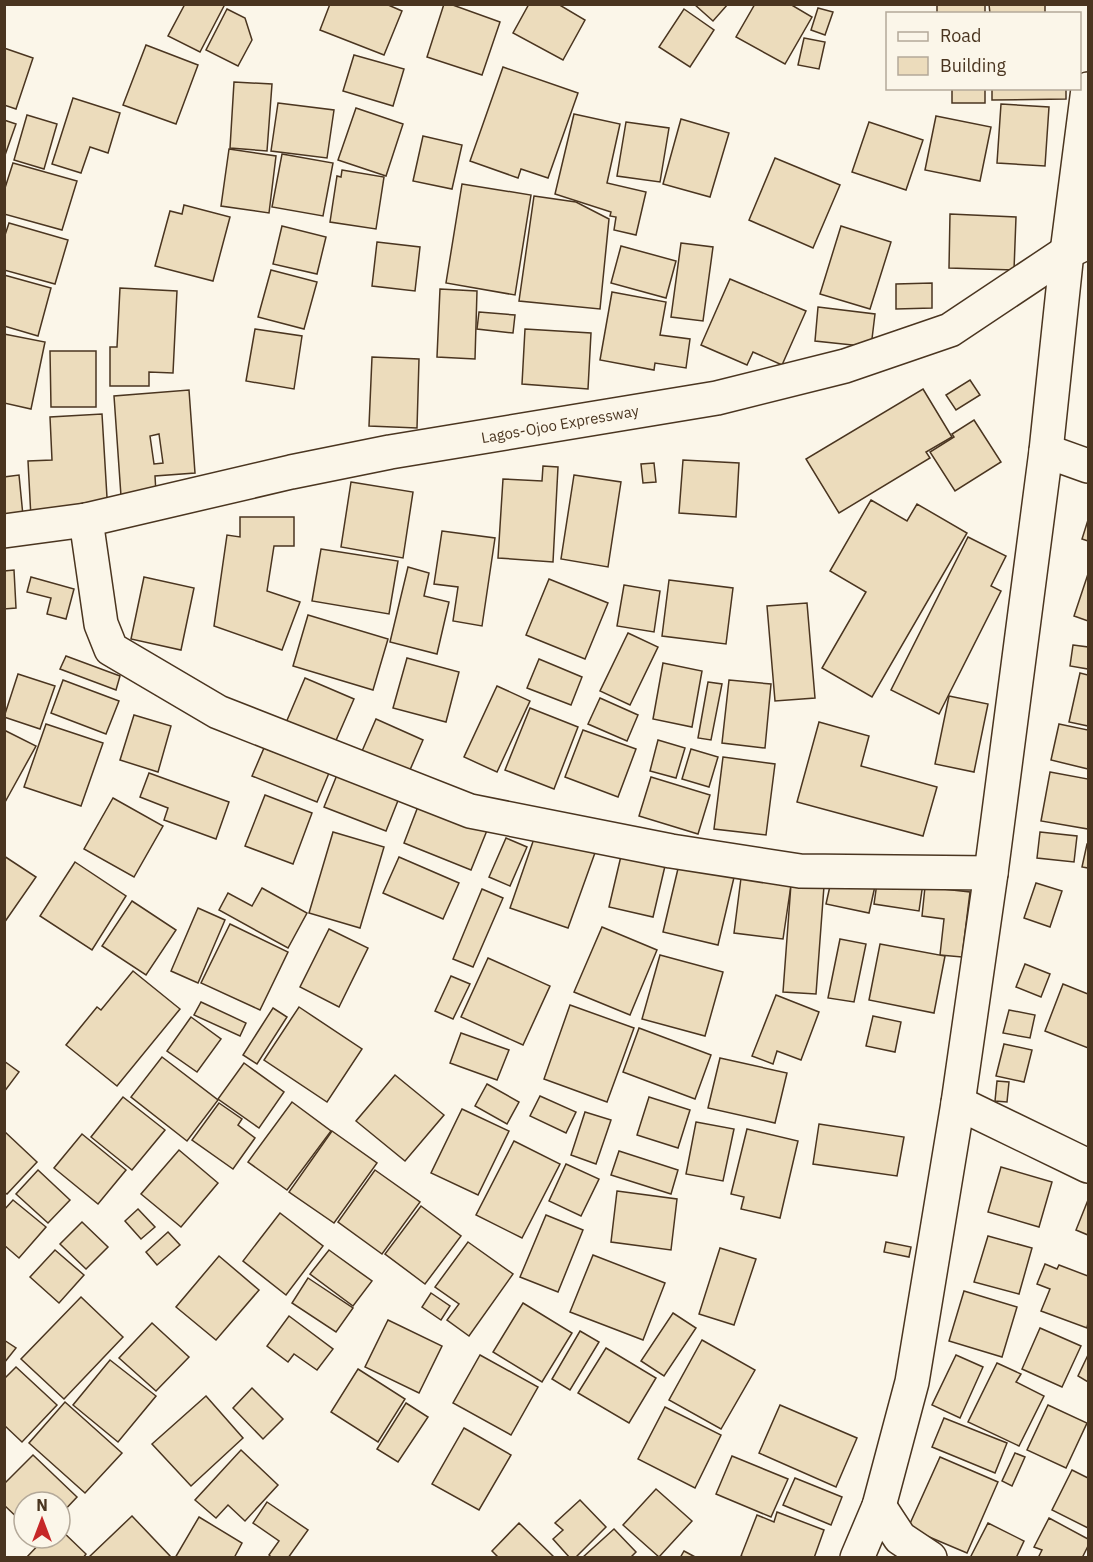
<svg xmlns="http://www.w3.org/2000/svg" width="1093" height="1562" font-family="'IBM Plex Sans',sans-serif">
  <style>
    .building { fill: #ecdcbc; stroke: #4a3520; stroke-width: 1.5; fill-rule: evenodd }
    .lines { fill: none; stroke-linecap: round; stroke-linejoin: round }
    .street-casing { stroke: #4a3520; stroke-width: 36 }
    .secondary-casing { stroke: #4a3520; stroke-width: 36 }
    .street { stroke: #fbf6e9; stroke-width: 33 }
    .secondary { stroke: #fbf6e9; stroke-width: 33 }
    .labels { text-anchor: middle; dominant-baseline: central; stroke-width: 4.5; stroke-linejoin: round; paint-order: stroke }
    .street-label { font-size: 15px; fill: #4a3520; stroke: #fbf6e9 }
  </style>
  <rect width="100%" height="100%" fill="#fbf6e9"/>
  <g class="building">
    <path d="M185,4H225L200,52L168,36Z"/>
    <path d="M330,4H386L402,11L384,55L320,30Z"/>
    <path d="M444,4H450L500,22L482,75L427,57Z"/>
    <path d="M529,4H558L585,20L563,60L513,33Z"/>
    <path d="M694,4H728L713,21Z"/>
    <path d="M755,4H790L812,17L785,64L736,37Z"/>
    <rect x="937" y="4" width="48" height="10"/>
    <path d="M989,4H1045V14H990Z"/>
    <path d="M818,8L833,12L825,35L811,30Z"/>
    <path d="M227,9L245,18L252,40L238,66L206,50Z"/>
    <path d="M684,9L714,30L690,67L659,47Z"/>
    <path d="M804,38L825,42L819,69L798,65Z"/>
    <path d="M146,45L198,65L176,124L123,105Z"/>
    <path d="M4,48L33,58L16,109L4,105Z"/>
    <path d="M354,55L404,69L393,106L343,91Z"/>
    <path d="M503,67L578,93L548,178L521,169L518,178L470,161Z"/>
    <path d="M234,82L272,84L267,151L230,148Z"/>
    <rect x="952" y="88" width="33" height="15"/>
    <path d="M992,88H1066V99L992,100Z"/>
    <path d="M73,98L120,113L108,153L90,147L81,173L52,164Z"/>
    <path d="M278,103L334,110L327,158L271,151Z"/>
    <path d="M1001,104L1049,107L1045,166L997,163Z"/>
    <path d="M356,108L403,124L386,176L338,160Z"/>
    <path d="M574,114L620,124L607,183L646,192L636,235L614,230L616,217L610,216L611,212L555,194Z"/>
    <path d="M27,115L57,124L44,169L14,160Z"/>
    <path d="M936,116L991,127L980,181L925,170Z"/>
    <path d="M681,119L729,133L710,197L663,184Z"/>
    <path d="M4,120L16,124L4,158Z"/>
    <path d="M626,122L669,128L660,182L617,176Z"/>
    <path d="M869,122L923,140L906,190L852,172Z"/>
    <path d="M423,136L462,145L452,189L413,181Z"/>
    <path d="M229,149L276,156L269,213L221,206Z"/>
    <path d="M282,154L333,163L323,216L272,207Z"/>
    <path d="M775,158L840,185L813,248L749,220Z"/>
    <path d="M13,163L77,181L62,230L4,214V191Z"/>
    <path d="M342,170L384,177L376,229L330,222L337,176L341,177Z"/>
    <path d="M462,184L531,195L515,295L446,283Z"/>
    <path d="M534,196L576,202L609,219L600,309L519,301Z"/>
    <path d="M184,205L230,217L213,281L155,266L170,211L182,214Z"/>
    <path d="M950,214L1016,217L1014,270L949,268Z"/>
    <path d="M9,223L68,240L55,284L4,270V238Z"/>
    <path d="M282,226L326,237L317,274L273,264Z"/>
    <path d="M841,226L891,242L870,309L820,294Z"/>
    <path d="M377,242L420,247L415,291L372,286Z"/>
    <path d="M681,243L713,247L703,321L671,317Z"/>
    <path d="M621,246L676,261L666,298L611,283Z"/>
    <path d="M271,270L317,282L304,329L258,317Z"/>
    <path d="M4,275L51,288L38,336L4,326Z"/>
    <path d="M730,279L806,311L782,365L753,352L747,365L701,345Z"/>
    <path d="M932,283V308L896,309V284Z"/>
    <path d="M120,288L177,291L173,373L149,372V386H110V347H117Z"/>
    <path d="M440,289L477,291L475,359L437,357Z"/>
    <path d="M612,292L666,302L660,335L690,339L686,368L655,363L654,370L600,360Z"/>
    <path d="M818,307L875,314L871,347L815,341Z"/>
    <path d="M479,312L515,315L513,333L477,329Z"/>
    <path d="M255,329L302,336L294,389L246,381Z"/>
    <path d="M525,329L591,333L588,389L522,384Z"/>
    <path d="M4,334L45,342L31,409L4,403Z"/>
    <path d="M50,351H96V407H51Z"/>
    <path d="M372,357L419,359L417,428L369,426Z"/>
    <path d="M970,380L980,395L956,410L946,395Z"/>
    <path d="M923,389L952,437L926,452L930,458L839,513L806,459Z"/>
    <path d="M189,390L195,473L155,476L156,493L121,496L114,396ZM159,434L163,463L154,464L150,436Z"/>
    <path d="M102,414L108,514L31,518L28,461L52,460L50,417Z"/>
    <path d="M974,420L1001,462L955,491L930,452L954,437L952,434Z"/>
    <path d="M683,460L739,463L736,517L679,513Z"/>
    <path d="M654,463L656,482L643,483L641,464Z"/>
    <path d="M543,466L558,467L553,562L498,558L503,479L542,481Z"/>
    <path d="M19,475L24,526L4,528V477Z"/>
    <path d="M574,475L621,482L608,567L561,559Z"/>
    <path d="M351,482L413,492L403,558L341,547Z"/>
    <path d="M871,500L907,521L917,504L967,533L872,697L822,668L866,592L830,571Z"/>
    <path d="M240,517H294V546H274L267,591L300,602L282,650L214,626L227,535L240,537Z"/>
    <path d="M1088,520V541L1082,539Z"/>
    <path d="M442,531L495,538L482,626L453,621L458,587L434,584Z"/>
    <path d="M968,537L1006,556L991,586L1001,591L939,714L891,690Z"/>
    <path d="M321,549L398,561L389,614L312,601Z"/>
    <path d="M408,567L429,573L424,596L449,602L437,654L390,642Z"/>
    <path d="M14,570L16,608L4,609V571Z"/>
    <path d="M1088,574V621L1074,616Z"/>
    <path d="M31,577L74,589L66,619L47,614L51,598L27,592Z"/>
    <path d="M144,577L194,588L181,650L131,639Z"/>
    <path d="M549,579L608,603L585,659L526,635Z"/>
    <path d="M669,580L733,588L726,644L662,636Z"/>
    <path d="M624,585L660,591L654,632L617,626Z"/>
    <path d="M807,603L815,698L775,701L767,606Z"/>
    <path d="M308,615L388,639L373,690L293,666Z"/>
    <path d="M628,633L658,647L630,705L600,691Z"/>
    <path d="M1073,645L1088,647V669L1070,666Z"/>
    <path d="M66,656L120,676L116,690L60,669Z"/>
    <path d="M407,658L459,672L446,722L393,708Z"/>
    <path d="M539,659L582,677L571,705L527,688Z"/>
    <path d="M663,663L702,671L692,727L653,719Z"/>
    <path d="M1080,673L1088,675V726L1069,722Z"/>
    <path d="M18,674L55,686L40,729L4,717Z"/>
    <path d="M305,678L354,699L334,745L285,725Z"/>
    <path d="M63,680L119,701L106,734L51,713Z"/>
    <path d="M729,680L771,684L765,748L722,743Z"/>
    <path d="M708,682L722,684L711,740L698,738Z"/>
    <path d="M497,686L530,701L497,772L464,757Z"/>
    <path d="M949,696L988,704L974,772L935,764Z"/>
    <path d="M600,698L638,715L627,741L588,724Z"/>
    <path d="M530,708L578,727L554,789L505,770Z"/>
    <path d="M134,715L171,726L158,772L120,760Z"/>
    <path d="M376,719L423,740L406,779L359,758Z"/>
    <path d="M819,722L869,736L861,766L937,787L923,836L797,802Z"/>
    <path d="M46,724L103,743L81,806L24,787Z"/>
    <path d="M1059,724L1088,730V769L1051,760Z"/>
    <path d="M4,730L36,746L4,804Z"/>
    <path d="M583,730L636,749L618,797L565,777Z"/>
    <path d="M658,740L685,748L676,778L650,771Z"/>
    <path d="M264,748L329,773L317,802L252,776Z"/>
    <path d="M691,749L718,757L709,787L682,779Z"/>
    <path d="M723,757L775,764L766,835L714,829Z"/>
    <path d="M339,770L401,793L386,831L324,807Z"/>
    <path d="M1050,772L1088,779V829L1041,821Z"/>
    <path d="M149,773L229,802L216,839L164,820L168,808L140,797Z"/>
    <path d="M651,777L710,795L698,834L639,816Z"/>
    <path d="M265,795L312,813L293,864L245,846Z"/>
    <path d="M422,796L490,823L471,870L404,843Z"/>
    <path d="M113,798L163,826L134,877L84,849Z"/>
    <path d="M537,830L596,850L568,928L510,908Z"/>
    <path d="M333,832L384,847L360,928L309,913Z"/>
    <path d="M1040,832L1077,836L1074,862L1037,858Z"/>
    <path d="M506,838L527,847L510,886L489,877Z"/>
    <path d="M1087,844H1088V868L1082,867Z"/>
    <path d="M4,856L36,877L4,923Z"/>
    <path d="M621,856L665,866L653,917L609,907Z"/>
    <path d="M681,856L736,869L718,945L663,932Z"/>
    <path d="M399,857L459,883L443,919L383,893Z"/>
    <path d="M75,862L126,896L92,950L40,916Z"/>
    <path d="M878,876L923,883L919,911L874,904Z"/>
    <path d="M832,877L875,886L869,913L826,904Z"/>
    <path d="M741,878L791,885L783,939L734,933Z"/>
    <path d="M1036,883L1062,891L1050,927L1024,918Z"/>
    <path d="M791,884L824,886L816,994L783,992Z"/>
    <path d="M925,887L970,892L962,957L940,955L944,919L922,916Z"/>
    <path d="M262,888L307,913L288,948L219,910L228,893L252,906Z"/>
    <path d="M482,889L503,898L473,967L453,959Z"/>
    <path d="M132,901L176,930L146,975L102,946Z"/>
    <path d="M198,908L225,920L198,983L171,971Z"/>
    <path d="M230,924L288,952L260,1010L201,983Z"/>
    <path d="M602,927L657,950L630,1015L574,992Z"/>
    <path d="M329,929L368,948L339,1007L300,987Z"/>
    <path d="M840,939L866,944L854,1002L828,998Z"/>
    <path d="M880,944L945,956L934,1013L869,1000Z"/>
    <path d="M660,955L723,972L705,1036L642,1019Z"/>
    <path d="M488,958L550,986L523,1045L461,1017Z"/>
    <path d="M1025,964L1050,974L1041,997L1016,987Z"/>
    <path d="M133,971L180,1009L117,1086L66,1045L97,1007L101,1010Z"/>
    <path d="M451,976L470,984L453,1019L435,1011Z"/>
    <path d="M1063,984L1088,994V1048L1045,1031Z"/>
    <path d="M776,995L819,1012L801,1060L777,1051L773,1064L752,1056Z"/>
    <path d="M201,1002L246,1023L240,1036L194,1015Z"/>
    <path d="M570,1005L634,1028L607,1102L544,1079Z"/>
    <path d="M299,1007L362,1049L327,1102L264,1060Z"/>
    <path d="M273,1008L287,1017L257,1064L243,1055Z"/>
    <path d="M1009,1010L1035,1015L1030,1038L1003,1033Z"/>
    <path d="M873,1016L901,1022L895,1052L866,1046Z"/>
    <path d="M191,1017L221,1039L197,1072L167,1051Z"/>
    <path d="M639,1028L711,1055L695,1099L623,1072Z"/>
    <path d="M461,1033L509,1050L497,1080L450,1063Z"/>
    <path d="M1004,1044L1032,1050L1024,1082L996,1076Z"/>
    <path d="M162,1057L218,1100L187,1141L131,1097Z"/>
    <path d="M720,1058L787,1073L775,1123L708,1108Z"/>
    <path d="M4,1061L19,1072L4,1092Z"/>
    <path d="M244,1063L284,1092L259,1128L218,1099Z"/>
    <path d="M395,1075L444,1115L405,1161L356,1121Z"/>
    <path d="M997,1081L1009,1082L1007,1102L995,1101Z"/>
    <path d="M487,1084L519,1102L507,1124L475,1106Z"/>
    <path d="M540,1096L576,1112L566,1133L530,1116Z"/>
    <path d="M123,1097L165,1130L132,1170L91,1137Z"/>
    <path d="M649,1097L690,1110L678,1148L637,1135Z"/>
    <path d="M292,1102L331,1131L287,1190L248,1162Z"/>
    <path d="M219,1103L242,1119L238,1125L255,1138L233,1169L192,1140Z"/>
    <path d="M462,1109L509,1131L478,1195L431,1173Z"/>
    <path d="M585,1112L611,1120L596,1164L571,1155Z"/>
    <path d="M696,1122L734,1129L723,1181L686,1174Z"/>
    <path d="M819,1124L904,1137L897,1176L813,1164Z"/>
    <path d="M747,1129L798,1141L780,1218L741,1209L744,1197L731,1194Z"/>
    <path d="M4,1131L37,1162L7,1194L4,1192Z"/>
    <path d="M332,1131L377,1163L334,1223L289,1192Z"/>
    <path d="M82,1134L126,1170L98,1204L54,1168Z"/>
    <path d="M514,1141L560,1164L522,1238L476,1215Z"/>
    <path d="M179,1150L218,1183L181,1227L141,1194Z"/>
    <path d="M619,1151L678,1170L671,1194L611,1175Z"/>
    <path d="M566,1164L599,1179L581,1216L549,1201Z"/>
    <path d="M1001,1167L1052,1182L1039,1227L988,1212Z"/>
    <path d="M38,1170L70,1200L48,1223L16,1194Z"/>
    <path d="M375,1170L420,1202L382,1254L338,1222Z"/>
    <path d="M617,1191L677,1199L671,1250L611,1242Z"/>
    <path d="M13,1200L46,1227L19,1258L4,1245V1210Z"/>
    <path d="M1088,1200V1235L1076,1230Z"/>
    <path d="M421,1206L461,1236L425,1284L385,1254Z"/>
    <path d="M138,1209L155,1227L141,1239L125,1221Z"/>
    <path d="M280,1213L323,1246L286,1295L243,1261Z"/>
    <path d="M546,1215L583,1230L558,1292L520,1277Z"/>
    <path d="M82,1222L108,1247L86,1269L60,1244Z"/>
    <path d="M168,1232L180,1245L157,1265L146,1252Z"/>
    <path d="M988,1236L1032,1248L1019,1294L974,1282Z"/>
    <path d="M468,1242L513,1274L469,1336L447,1320L459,1304L435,1287Z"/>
    <path d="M886,1242L911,1247L909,1257L884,1252Z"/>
    <path d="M720,1248L756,1259L734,1325L699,1314Z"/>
    <path d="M55,1250L84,1275L59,1303L30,1277Z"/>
    <path d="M329,1250L372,1281L353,1306L310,1274Z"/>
    <path d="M593,1255L665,1283L643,1340L570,1312Z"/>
    <path d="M219,1256L259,1290L216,1340L176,1307Z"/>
    <path d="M1045,1264L1057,1269L1059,1265L1088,1276V1323L1087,1328L1041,1311L1050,1289L1037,1284Z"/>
    <path d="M308,1278L353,1308L336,1332L292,1303Z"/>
    <path d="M964,1291L1017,1307L1002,1357L949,1341Z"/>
    <path d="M431,1293L450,1306L441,1320L422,1307Z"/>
    <path d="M81,1297L123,1337L64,1399L21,1359Z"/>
    <path d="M523,1303L572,1333L542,1382L493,1352Z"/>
    <path d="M673,1313L696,1328L664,1376L641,1361Z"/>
    <path d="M289,1316L333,1349L317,1370L294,1354L288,1362L267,1346Z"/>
    <path d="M388,1320L442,1346L419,1393L365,1367Z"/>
    <path d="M152,1323L189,1357L156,1391L119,1358Z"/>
    <path d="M1040,1328L1081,1346L1062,1387L1022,1369Z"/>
    <path d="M580,1331L599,1342L570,1390L552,1379Z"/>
    <path d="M4,1340L16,1348L4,1363Z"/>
    <path d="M702,1340L755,1370L721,1429L669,1400Z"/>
    <path d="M606,1348L656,1378L629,1423L578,1393Z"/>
    <path d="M480,1355L538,1387L511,1435L453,1403Z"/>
    <path d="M956,1355L983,1367L960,1418L932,1405Z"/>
    <path d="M1088,1355V1382L1078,1376Z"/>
    <path d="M110,1360L156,1396L118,1442L73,1405Z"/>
    <path d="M997,1363L1021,1374L1016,1382L1044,1396L1019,1446L968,1422Z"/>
    <path d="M16,1367L57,1405L22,1442L4,1425V1379Z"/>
    <path d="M358,1369L405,1399L378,1442L331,1412Z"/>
    <path d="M252,1388L283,1419L263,1439L233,1408Z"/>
    <path d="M206,1396L243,1438L191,1486L152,1444Z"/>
    <path d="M65,1402L122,1453L85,1493L29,1443Z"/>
    <path d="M406,1403L428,1417L398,1462L377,1449Z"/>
    <path d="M780,1405L857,1438L836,1487L759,1453Z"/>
    <path d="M1048,1405L1087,1423L1066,1468L1027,1450Z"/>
    <path d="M665,1407L721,1435L695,1488L638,1459Z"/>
    <path d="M944,1418L1007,1443L995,1473L932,1447Z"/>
    <path d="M464,1428L511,1455L479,1510L432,1484Z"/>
    <path d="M241,1450L278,1485L245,1521L228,1505L216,1518L195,1500Z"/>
    <path d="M1015,1453L1025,1457L1012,1486L1002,1481Z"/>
    <path d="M33,1455L77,1497L60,1515V1502H24V1524L4,1505V1484Z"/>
    <path d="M732,1456L788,1479L771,1517L716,1494Z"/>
    <path d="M940,1457L998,1482L967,1553L908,1528Z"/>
    <path d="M1072,1470L1088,1478V1528L1052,1510Z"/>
    <path d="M795,1478L842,1497L831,1525L783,1505Z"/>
    <path d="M656,1489L692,1521L659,1557L623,1525Z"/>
    <path d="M580,1500L606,1527L575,1558H570L553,1539L563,1530L555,1523Z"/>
    <path d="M267,1502L308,1530L288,1558H272L269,1555L279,1541L253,1523Z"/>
    <path d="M777,1512L824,1530L814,1558H747L741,1556L757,1515L774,1522Z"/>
    <path d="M132,1516L170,1556L169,1558H88Z"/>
    <path d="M199,1517L242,1543L234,1558H175Z"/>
    <path d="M1049,1518L1088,1539V1546L1082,1558H1038L1042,1550L1034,1547Z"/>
    <path d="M519,1523L555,1558H499L492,1551Z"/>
    <path d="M988,1523L1024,1541L1016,1558H970Z"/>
    <path d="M60,1529L86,1554L83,1558H26L45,1538H60Z"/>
    <path d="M614,1529L636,1552L630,1558H582Z"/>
    <path d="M684,1551L697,1558H680Z"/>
  </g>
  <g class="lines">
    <defs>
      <g id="street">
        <path d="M1046,451L1088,466"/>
        <path d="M86,520L101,624L111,649L218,712L470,811L671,851L800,871L991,873"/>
        <path d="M958,1103L1088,1166"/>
        <path d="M879,1506L900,1538L930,1558"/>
        <path d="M857,1558L879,1506L912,1382L958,1103L991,873L1046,451L1067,252"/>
      </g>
      <g id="secondary">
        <path d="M1067,252L1088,89"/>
        <path d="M4,531L86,520L291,472L390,452L717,398L845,366L950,330L1067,252L1088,242"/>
      </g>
    </defs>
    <use href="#street" class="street-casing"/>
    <use href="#secondary" class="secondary-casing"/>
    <use href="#street" class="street"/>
    <use href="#secondary" class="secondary"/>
  </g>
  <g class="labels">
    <g class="street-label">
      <text transform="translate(560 424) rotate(-10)">Lagos-Ojoo Expressway</text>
    </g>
  </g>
  <rect width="1093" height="1562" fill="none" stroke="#4a3520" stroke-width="12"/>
  <rect x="886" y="12" width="195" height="78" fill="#fbf6e9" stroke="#b4a999" stroke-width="1.5"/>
  <rect x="898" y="32" width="30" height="9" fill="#fbf6e9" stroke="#b4a999" stroke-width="1.5"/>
  <text x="940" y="42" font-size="18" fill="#4a3520">Road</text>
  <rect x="898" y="57" width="30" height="18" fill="#ecdcbc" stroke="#b4a999" stroke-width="1.5"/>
  <text x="940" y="72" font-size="18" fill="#4a3520">Building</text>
  <g transform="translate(42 1520)"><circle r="28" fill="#fbf6e9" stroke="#b4a999" stroke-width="1.5"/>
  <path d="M0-4.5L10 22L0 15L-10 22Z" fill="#c62828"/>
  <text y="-9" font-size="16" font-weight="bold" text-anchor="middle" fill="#4a3520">N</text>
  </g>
</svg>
